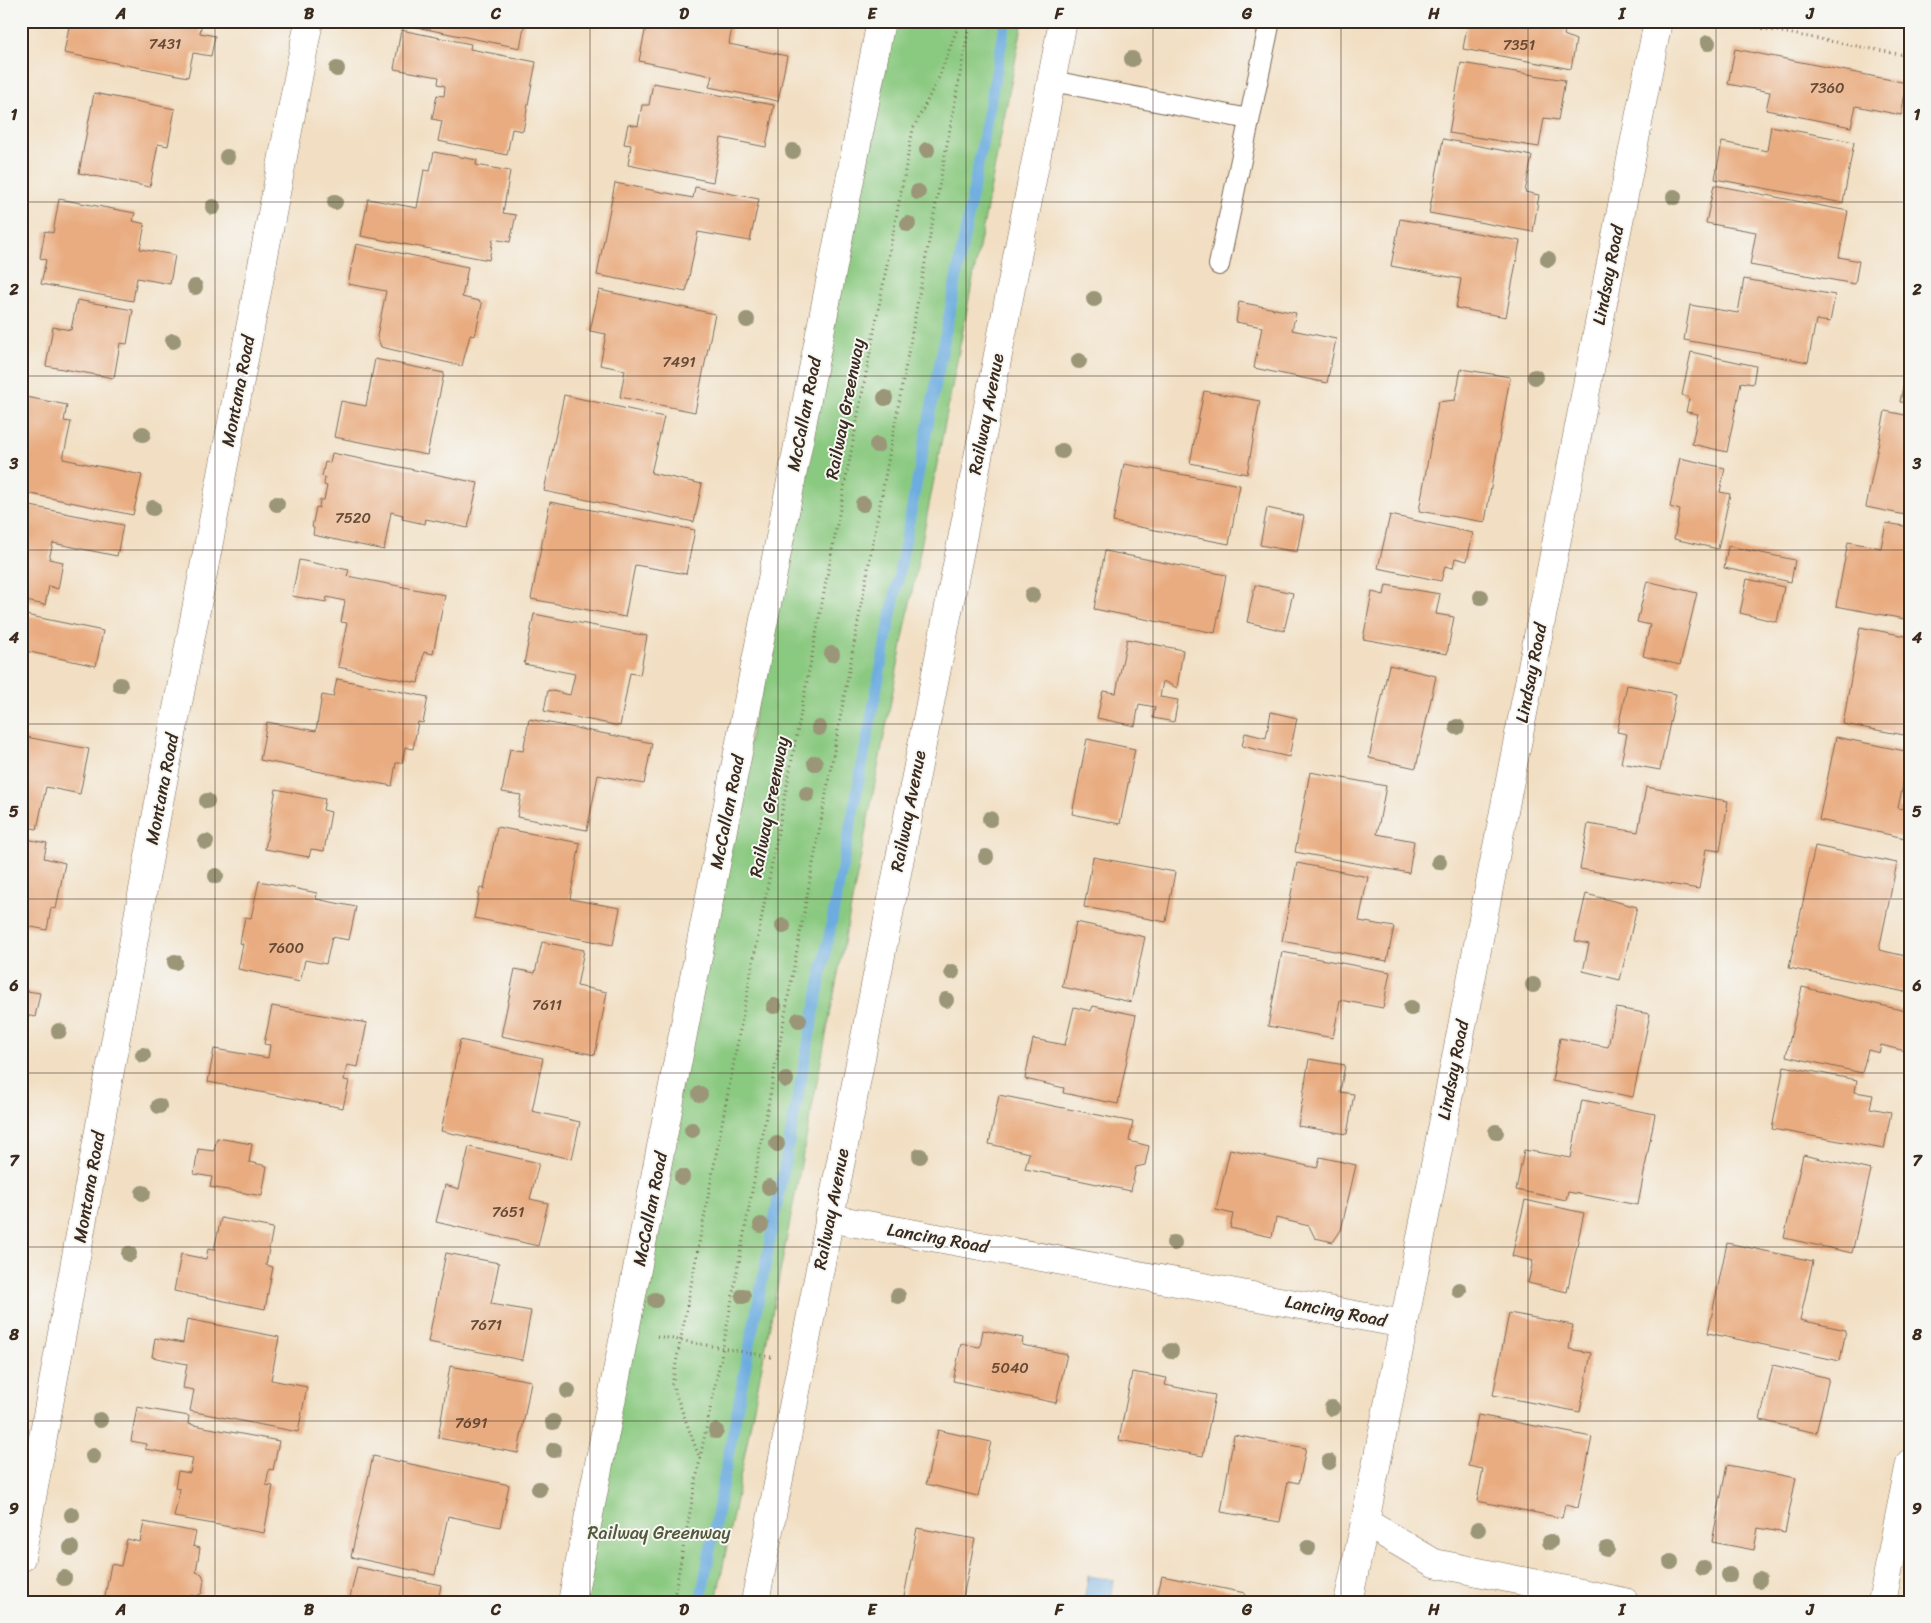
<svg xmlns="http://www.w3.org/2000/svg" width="1931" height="1623" font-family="Sriracha,sans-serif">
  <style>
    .green { fill: #8ac980; stroke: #627a4f }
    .water { fill: #6cacdf; stroke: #546b7e }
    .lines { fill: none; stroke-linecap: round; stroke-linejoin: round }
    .stream { stroke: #6cacdf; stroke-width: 11 }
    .building { fill: #e9ac80 }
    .service-casing { stroke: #7b6958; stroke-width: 22 }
    .minor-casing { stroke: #7b6958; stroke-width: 29 }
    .secondary-casing { stroke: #7b6958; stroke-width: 29 }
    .path { stroke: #7b6958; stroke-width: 3; stroke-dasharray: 1 4; stroke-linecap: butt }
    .service { stroke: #fff; stroke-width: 20 }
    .minor { stroke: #fff; stroke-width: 28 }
    .secondary { stroke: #fff; stroke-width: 28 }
    .tree { fill: #9b9678 }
    .grid { fill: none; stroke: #3b2a1e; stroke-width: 1; stroke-opacity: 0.55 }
    .labels { text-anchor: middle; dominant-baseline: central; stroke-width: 4; stroke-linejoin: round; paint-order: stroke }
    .number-label { font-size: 15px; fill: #664a36 }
    .street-label { font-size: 18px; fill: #3b2a1e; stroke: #f6f6f2 }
    .park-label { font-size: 18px; fill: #535a3b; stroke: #f6f6f2 }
    .neatline { fill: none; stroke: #3b2a1e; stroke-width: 2 }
    .grid-label { font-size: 16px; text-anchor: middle; font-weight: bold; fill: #3b2a1e }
  </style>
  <rect width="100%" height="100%" fill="#f6f6f2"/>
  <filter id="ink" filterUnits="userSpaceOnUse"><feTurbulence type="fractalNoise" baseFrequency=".02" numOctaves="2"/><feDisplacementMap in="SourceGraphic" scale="10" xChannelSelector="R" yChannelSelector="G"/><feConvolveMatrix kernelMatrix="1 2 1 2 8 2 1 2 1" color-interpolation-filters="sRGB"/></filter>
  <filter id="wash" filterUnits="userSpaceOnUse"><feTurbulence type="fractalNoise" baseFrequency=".0096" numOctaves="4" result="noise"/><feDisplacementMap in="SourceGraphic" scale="20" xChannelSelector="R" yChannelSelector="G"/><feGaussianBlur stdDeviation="1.12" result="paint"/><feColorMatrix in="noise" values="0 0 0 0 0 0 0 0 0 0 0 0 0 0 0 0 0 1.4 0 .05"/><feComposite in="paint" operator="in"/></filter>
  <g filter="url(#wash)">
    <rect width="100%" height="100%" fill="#f2dfc3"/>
    <path class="green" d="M895,21H1023L716,1602H575Z"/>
    <path class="water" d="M1088,1576L1114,1580L1111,1602H1084Z"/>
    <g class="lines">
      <path class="stream" d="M700,1602L1006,21"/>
    </g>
    <g id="blocks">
      <g class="building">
        <path d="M70,21H202L200,33L215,36L211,56L193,53L188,77L64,53Z"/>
        <path d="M402,21H525L520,48L401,24Z"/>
        <path d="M647,21H733L729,44L787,56L778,101L709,87L712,76L639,61Z"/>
        <path d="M1468,21H1567L1564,35L1576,40L1571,69L1463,49Z"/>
        <path d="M401,30L471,44L470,49L536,62L523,131L512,129L507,155L438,141L442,121L432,119L437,95L444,96L445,86L438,84L439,77L394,69Z"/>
        <path d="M1735,49L1907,83L1901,115L1856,106L1851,127L1766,110L1770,92L1728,84Z"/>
        <path d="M1461,63L1565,80L1558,120L1544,118L1539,147L1449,133Z"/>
        <path d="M653,83L774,105L766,147L721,138L713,182L628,165L631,145L624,144L628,124L638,126L642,105H649Z"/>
        <path d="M94,93L175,109L168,146L158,144L150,187L79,173Z"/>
        <path d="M1771,126L1854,142L1843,203L1715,179L1722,142L1767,151Z"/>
        <path d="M1443,139L1532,156L1525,192L1539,195L1533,232L1429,213Z"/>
        <path d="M434,152L477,160L476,165L510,171L503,213L516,215L510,242L493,239L489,260L361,236L368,199L417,208L424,170L430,171Z"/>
        <path d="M615,183L693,198L695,187L759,199L750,241L698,232L686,292L597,275Z"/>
        <path d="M1714,185L1848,211L1839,257L1859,261L1855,284L1750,265L1756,232L1706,223Z"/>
        <path d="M59,199L135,213L133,221L145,224L140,249L175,255L170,284L137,278L133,301L41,284L46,260L40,258L45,231L53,233Z"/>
        <path d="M1400,219L1520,241L1506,317L1456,308L1461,279L1391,266Z"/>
        <path d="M356,244L468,267L462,297L479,301L482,304L475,336L470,335L462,366L381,347L377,336L386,291L348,284Z"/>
        <path d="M1744,279L1835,295L1830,322L1816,320L1808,362L1684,340L1690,305L1738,313Z"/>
        <path d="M599,290L715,314L695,412L620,397L625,370L600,365L606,334L590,331Z"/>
        <path d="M77,300L133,310L127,344L120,343L114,378L46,366L53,327L71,330Z"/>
        <path d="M1239,302L1296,313L1292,330L1336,339L1327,383L1254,368L1262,327L1236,322Z"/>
        <path d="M1691,352L1756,366L1753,384L1741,382L1727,452L1692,444L1698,414L1686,412L1689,398L1682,395Z"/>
        <path d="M1909,355H1910V403L1900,402Z"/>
        <path d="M375,359L444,373L427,455L334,437L341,401L366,406Z"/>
        <path d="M1461,369L1510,377L1485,522L1419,511L1438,402L1455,400Z"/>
        <path d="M1204,391L1260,401L1247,474L1190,463Z"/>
        <path d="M564,395L664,417L651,473L702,484L694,522L544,491Z"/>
        <path d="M21,396L67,405L64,421L71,422L63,459L142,475L133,515L21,492Z"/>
        <path d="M1885,411L1910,416V516L1866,507Z"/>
        <path d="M332,453L478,483L468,528L426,519L425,524L402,519L403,515L391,512L384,550L313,535L314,528L312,527L316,507L319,508L320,500H324L327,486L324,485L325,477L322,476L325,462L330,463Z"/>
        <path d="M1680,458L1725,468L1720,492L1730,494L1718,549L1674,539L1680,510L1670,507Z"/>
        <path d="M1124,464L1240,485L1229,544L1113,522Z"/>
        <path d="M550,502L695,530L686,574L635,565L625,617L531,599Z"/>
        <path d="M21,504L123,525L117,556L53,543L49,559L63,562L58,589L49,586L45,605L21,600Z"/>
        <path d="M1267,508L1304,516L1297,552L1260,545Z"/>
        <path d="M1390,515L1473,533L1467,561L1455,558L1453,568L1445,566L1441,581L1378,568Z"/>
        <path d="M1886,523L1910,527V620L1836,606L1848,542L1881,548Z"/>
        <path d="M1728,546L1795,560L1791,582L1724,568Z"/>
        <path d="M1105,551L1226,575L1215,633L1094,609Z"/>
        <path d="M299,560L349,570L347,576L445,595L433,654L424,652L418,683L338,667L347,623L341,622L345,601L327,597L326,602L292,596Z"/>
        <path d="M1747,579L1784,587L1777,622L1740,613Z"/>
        <path d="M1647,581L1697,593L1680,665L1643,656L1650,625L1637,622Z"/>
        <path d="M1255,585L1293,593L1284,631L1247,622Z"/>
        <path d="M1386,585L1440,594L1436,614L1454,617L1447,654L1363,639L1372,592L1384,595Z"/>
        <path d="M21,614L103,631L96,666L25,651L21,666Z"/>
        <path d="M534,614L647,636L640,675L630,673L620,726L544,711L548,690L570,695L575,674L524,664Z"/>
        <path d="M1860,627L1910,637V736L1843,724Z"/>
        <path d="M1127,639L1183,650L1177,688L1163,681L1160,697L1178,700L1174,722L1153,718L1155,707L1139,704L1135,726L1097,718L1103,691L1116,693Z"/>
        <path d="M1389,665L1436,676L1416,768L1369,758Z"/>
        <path d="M337,679L428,697L423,723L418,722L413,749L405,747L402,763H396L392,786L260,760L267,722L316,731L322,695L333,697Z"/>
        <path d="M1627,685L1676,694L1660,770L1621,763L1627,734L1617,732Z"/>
        <path d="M1271,712L1297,718L1289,757L1242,746L1245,733L1266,738Z"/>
        <path d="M529,719L652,743L644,784L598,775L587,830L517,817L521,795L502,792L510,749L523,751Z"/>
        <path d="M21,736L89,749L80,794L46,787L37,829L21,826Z"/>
        <path d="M1836,737L1910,752L1898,808L1910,810V839L1819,820Z"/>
        <path d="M1087,739L1135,749L1120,824L1072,814Z"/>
        <path d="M1310,772L1386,786L1377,834L1414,841L1409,873L1295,852Z"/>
        <path d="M1646,787L1728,801L1720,851L1706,849L1699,889L1580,869L1588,824L1638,832Z"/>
        <path d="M276,789L325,799L323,810L331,812L324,851L311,849L309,857L265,849Z"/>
        <path d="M497,827L580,843L570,899L620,908L613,945L474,918L480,888L484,889Z"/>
        <path d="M21,838L47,843L44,858L65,863L56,909L51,908L47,930L21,925Z"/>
        <path d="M1815,846L1897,863L1879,950L1910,957V993L1789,968Z"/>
        <path d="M1093,857L1175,872L1166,922L1084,907Z"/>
        <path d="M1297,863L1368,877L1359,921L1394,927L1387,961L1282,941Z"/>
        <path d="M259,881L317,893L316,899L356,907L349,940L332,937L326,964L305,960L300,982L238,969L243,944L240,943L245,917L251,918Z"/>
        <path d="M1586,894L1637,907L1620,980L1583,971L1589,944L1575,941Z"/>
        <path d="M1076,922L1145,937L1131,1002L1062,987Z"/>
        <path d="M542,942L584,950L577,986L607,992L595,1055L501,1036L515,969L535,973Z"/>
        <path d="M1282,952L1390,972L1383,1008L1340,1000L1333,1038L1268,1026Z"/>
        <path d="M21,959L26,960L22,980L21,979Z"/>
        <path d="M1802,987L1910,1012V1032L1905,1051L1881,1045L1879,1053L1868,1050L1862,1073L1786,1056Z"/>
        <path d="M21,990L40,993L35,1017L21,1014Z"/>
        <path d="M272,1006L367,1023L358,1067L347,1065L344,1080L349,1081L343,1108L208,1082L214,1049L268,1058L270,1045L264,1044Z"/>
        <path d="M1093,1006L1136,1015L1118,1104L1063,1093L1064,1088L1025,1079L1033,1039L1065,1045L1074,1007L1091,1011Z"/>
        <path d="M1616,1008L1650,1014L1633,1097L1552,1081L1560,1038L1608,1047Z"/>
        <path d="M460,1040L543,1058L532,1111L580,1122L572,1159L441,1131Z"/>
        <path d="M1309,1059L1345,1065L1340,1092L1354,1094L1347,1134L1298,1126Z"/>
        <path d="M1784,1066L1857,1080L1855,1092L1873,1095L1870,1108L1891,1112L1884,1149L1772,1129Z"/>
        <path d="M999,1095L1133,1122L1129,1141L1149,1146L1145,1165L1136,1167L1131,1191L1025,1169L1029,1153L989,1144Z"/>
        <path d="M1582,1100L1655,1114L1638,1205L1568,1192L1566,1200L1516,1190L1524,1150L1571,1158Z"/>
        <path d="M217,1138L252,1144L249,1162L267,1166L262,1196L210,1187L212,1177L194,1174L198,1149L214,1151Z"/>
        <path d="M469,1147L539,1163L530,1199L548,1203L538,1246L436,1222L445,1185L459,1189Z"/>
        <path d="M1230,1149L1317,1168L1320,1157L1356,1165L1341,1230L1333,1242L1315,1238L1309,1226L1276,1218L1272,1237L1230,1228L1233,1214L1216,1210Z"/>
        <path d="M1803,1155L1871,1170L1852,1253L1784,1238Z"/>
        <path d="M1525,1200L1584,1213L1567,1292L1528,1283L1533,1261L1512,1256Z"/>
        <path d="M221,1218L273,1228L266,1265L273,1267L265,1309L174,1291L181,1254L206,1259L208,1249L214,1250Z"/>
        <path d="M1727,1243L1813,1261L1800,1320L1846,1330L1840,1361L1708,1333Z"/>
        <path d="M446,1253L499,1263L491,1304L531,1311L522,1360L428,1342Z"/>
        <path d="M1509,1313L1573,1325L1569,1349L1591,1353L1580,1412L1493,1395Z"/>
        <path d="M187,1319L279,1337L271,1380L307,1387L298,1432L190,1411L194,1390L183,1388L187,1364L152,1357L155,1338L183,1343Z"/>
        <path d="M983,1330L1023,1338L1022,1345L1067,1354L1056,1403L953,1381L961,1344L980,1347Z"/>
        <path d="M1773,1365L1829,1378L1816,1433L1760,1420Z"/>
        <path d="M450,1366L531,1381L518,1453L438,1438Z"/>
        <path d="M1132,1372L1167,1378L1165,1385L1215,1395L1203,1456L1119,1440Z"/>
        <path d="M137,1407L189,1416L188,1424L279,1441L273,1470L269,1469L266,1485L273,1486L264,1533L174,1517L180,1489L175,1488L178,1471L190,1473L193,1458L145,1449L146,1444L131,1441Z"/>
        <path d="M1478,1415L1592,1437L1578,1508L1565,1505L1562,1518L1477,1501L1483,1469L1468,1466Z"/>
        <path d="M938,1430L991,1442L978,1496L926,1484Z"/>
        <path d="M1234,1435L1306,1448L1299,1483L1288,1481L1280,1522L1221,1512Z"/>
        <path d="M373,1456L509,1485L500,1527L448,1516L435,1575L351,1557Z"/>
        <path d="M1727,1465L1796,1478L1785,1533L1758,1528L1754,1550L1712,1542Z"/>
        <path d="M144,1522L196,1532L193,1546L200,1548L196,1572L202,1574L204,1579L202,1593L197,1596L190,1595L189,1602H104L111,1564L121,1566L127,1539L140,1542Z"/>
        <path d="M917,1528L975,1539L962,1602H903Z"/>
        <path d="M357,1567L441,1585L438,1602H349Z"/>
        <path d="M1162,1576L1245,1593L1243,1602H1156Z"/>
      </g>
    </g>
  </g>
  <g filter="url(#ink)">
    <use href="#blocks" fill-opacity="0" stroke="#7b6958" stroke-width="1"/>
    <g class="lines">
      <defs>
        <g id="service">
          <path d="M1052,81L1249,119"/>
          <path d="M1219,265L1270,21"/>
        </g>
        <g id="minor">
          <path d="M829,1218L1404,1324L1365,1522L1434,1563L1625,1602"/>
          <path d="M1404,1324L1658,21"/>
          <path d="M21,1558L157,813L309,21"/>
          <path d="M572,1602L881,21"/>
          <path d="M1348,1602L1365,1522"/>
          <path d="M1882,1602L1910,1463"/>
        </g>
        <path id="secondary" d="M755,1602L1063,21"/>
      </defs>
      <use href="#service" class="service-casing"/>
      <use href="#minor" class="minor-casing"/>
      <use href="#secondary" class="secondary-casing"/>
      <g class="path">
        <path d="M1723,21L1910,56"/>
        <path d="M657,1336L771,1357"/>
        <path d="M700,1458L723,1347L970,21"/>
        <path d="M673,1602L700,1459L672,1384L913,129L939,77L960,21"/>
      </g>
      <use href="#service" class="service"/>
      <use href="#minor" class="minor"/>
      <use href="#secondary" class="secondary"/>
    </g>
    <g class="tree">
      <circle cx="1708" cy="43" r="8"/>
      <circle cx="1132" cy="59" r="8"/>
      <circle cx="337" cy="69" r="8"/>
      <circle cx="927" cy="150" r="8"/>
      <circle cx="793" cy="151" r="8"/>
      <circle cx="227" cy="157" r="8"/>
      <circle cx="918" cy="192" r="8"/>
      <circle cx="1674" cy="197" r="8"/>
      <circle cx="335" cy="202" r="8"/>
      <circle cx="213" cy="207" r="8"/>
      <circle cx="908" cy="224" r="8"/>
      <circle cx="1548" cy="259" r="8"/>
      <circle cx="195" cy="287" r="8"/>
      <circle cx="1094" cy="299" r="8"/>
      <circle cx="747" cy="320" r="8"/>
      <circle cx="173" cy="341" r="8"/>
      <circle cx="1079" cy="361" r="8"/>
      <circle cx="1535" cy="377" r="8"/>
      <circle cx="885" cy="398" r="8"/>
      <circle cx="143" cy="434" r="8"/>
      <circle cx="877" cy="445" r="8"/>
      <circle cx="1062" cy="451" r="8"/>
      <circle cx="277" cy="504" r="8"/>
      <circle cx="863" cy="504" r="8"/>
      <circle cx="153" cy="508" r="8"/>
      <circle cx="1032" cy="595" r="8"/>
      <circle cx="1481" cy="597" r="8"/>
      <circle cx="832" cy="654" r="8"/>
      <circle cx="120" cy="685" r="8"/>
      <circle cx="1457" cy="727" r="8"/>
      <circle cx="819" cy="728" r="8"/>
      <circle cx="815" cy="763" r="8"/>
      <circle cx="807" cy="794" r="8"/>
      <circle cx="207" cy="801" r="8"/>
      <circle cx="990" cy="819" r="8"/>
      <circle cx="206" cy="842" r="8"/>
      <circle cx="986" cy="857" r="8"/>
      <circle cx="1439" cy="862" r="8"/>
      <circle cx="216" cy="876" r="8"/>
      <circle cx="783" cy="926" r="8"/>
      <circle cx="175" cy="962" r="8"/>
      <circle cx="952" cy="972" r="8"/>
      <circle cx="1533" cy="985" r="8"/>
      <circle cx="946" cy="1000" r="8"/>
      <circle cx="774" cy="1006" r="8"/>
      <circle cx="1411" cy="1008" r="8"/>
      <circle cx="799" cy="1020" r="8"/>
      <circle cx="59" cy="1031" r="8"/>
      <circle cx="143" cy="1055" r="8"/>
      <circle cx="786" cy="1080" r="8"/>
      <circle cx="700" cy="1094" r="8"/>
      <circle cx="159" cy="1106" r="8"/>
      <circle cx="692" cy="1130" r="8"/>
      <circle cx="1496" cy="1132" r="8"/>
      <circle cx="777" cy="1144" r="8"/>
      <circle cx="920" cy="1156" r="8"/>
      <circle cx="682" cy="1177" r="8"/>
      <circle cx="769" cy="1187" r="8"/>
      <circle cx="143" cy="1193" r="8"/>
      <circle cx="761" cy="1225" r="8"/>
      <circle cx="1174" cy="1243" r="8"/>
      <circle cx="129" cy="1254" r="8"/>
      <circle cx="1459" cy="1290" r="8"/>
      <circle cx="743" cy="1296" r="8"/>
      <circle cx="898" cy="1296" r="8"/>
      <circle cx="655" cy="1300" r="8"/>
      <circle cx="1171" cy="1351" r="8"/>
      <circle cx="568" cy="1391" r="8"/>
      <circle cx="1332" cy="1408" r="8"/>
      <circle cx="100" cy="1420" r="8"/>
      <circle cx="553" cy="1422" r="8"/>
      <circle cx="716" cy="1431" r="8"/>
      <circle cx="554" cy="1450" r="8"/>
      <circle cx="93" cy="1456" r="8"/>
      <circle cx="1329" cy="1462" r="8"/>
      <circle cx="539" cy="1489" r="8"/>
      <circle cx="72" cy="1515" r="8"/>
      <circle cx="1478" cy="1529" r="8"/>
      <circle cx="1550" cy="1542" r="8"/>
      <circle cx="71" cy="1548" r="8"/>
      <circle cx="1308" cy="1548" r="8"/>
      <circle cx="1607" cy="1549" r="8"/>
      <circle cx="1671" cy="1562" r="8"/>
      <circle cx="1703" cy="1568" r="8"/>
      <circle cx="1729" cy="1575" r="8"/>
      <circle cx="64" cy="1578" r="8"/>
      <circle cx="1759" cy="1580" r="8"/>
    </g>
  </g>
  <path class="grid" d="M215,21V1602M403,21V1602M590,21V1602M778,21V1602M966,21V1602M1153,21V1602M1341,21V1602M1528,21V1602M1716,21V1602M21,202H1910M21,376H1910M21,550H1910M21,724H1910M21,899H1910M21,1073H1910M21,1247H1910M21,1421H1910"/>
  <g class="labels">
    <g class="number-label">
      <text x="165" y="44">7431</text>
      <text x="1519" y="45">7351</text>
      <text x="1827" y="88">7360</text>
      <text x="679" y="362">7491</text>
      <text x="353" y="518">7520</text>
      <text x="286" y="948">7600</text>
      <text x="547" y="1005">7611</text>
      <text x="508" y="1212">7651</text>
      <text x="486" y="1325">7671</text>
      <text x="1010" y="1368">5040</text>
      <text x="471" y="1423">7691</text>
    </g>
    <g class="street-label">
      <text transform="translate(1608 275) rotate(-79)">Lindsay Road</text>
      <text transform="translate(238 391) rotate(-79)">Montana Road</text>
      <text transform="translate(845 409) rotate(-79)">Railway Greenway</text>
      <text transform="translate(804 414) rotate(-79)">McCallan Road</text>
      <text transform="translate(986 414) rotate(-79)">Railway Avenue</text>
      <text transform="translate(1531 673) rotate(-79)">Lindsay Road</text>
      <text transform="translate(162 789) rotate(-79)">Montana Road</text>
      <text transform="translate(769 807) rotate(-79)">Railway Greenway</text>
      <text transform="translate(908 811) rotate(-79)">Railway Avenue</text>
      <text transform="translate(727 812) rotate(-79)">McCallan Road</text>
      <text transform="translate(1453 1070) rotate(-79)">Lindsay Road</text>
      <text transform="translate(89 1187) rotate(-80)">Montana Road</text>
      <text transform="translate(650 1209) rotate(-79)">McCallan Road</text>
      <text transform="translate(831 1209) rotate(-79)">Railway Avenue</text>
      <text transform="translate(938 1238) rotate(10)">Lancing Road</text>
      <text transform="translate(1336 1311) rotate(11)">Lancing Road</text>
    </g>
    <g class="park-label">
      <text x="659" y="1533">Railway Greenway</text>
    </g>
  </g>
  <rect width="1931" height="1623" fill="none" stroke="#f6f6f2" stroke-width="55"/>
  <rect x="28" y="28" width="1876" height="1568" class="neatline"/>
  <g class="grid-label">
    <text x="121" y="19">A</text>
    <text x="309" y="19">B</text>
    <text x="496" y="19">C</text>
    <text x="684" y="19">D</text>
    <text x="872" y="19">E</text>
    <text x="1059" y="19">F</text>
    <text x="1247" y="19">G</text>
    <text x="1434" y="19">H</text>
    <text x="1622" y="19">I</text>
    <text x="1810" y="19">J</text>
    <text x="14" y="120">1</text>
    <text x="1917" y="120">1</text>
    <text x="14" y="295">2</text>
    <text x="1917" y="295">2</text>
    <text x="14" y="469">3</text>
    <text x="1917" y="469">3</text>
    <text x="14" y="643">4</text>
    <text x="1917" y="643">4</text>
    <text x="14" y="817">5</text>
    <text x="1917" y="817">5</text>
    <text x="14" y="991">6</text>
    <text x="1917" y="991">6</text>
    <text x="14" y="1166">7</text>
    <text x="1917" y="1166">7</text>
    <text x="14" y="1340">8</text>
    <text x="1917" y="1340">8</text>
    <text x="14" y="1514">9</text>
    <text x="1917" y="1514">9</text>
    <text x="121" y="1615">A</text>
    <text x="309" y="1615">B</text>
    <text x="496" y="1615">C</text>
    <text x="684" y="1615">D</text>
    <text x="872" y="1615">E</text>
    <text x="1059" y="1615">F</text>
    <text x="1247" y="1615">G</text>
    <text x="1434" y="1615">H</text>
    <text x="1622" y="1615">I</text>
    <text x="1810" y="1615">J</text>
  </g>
</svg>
